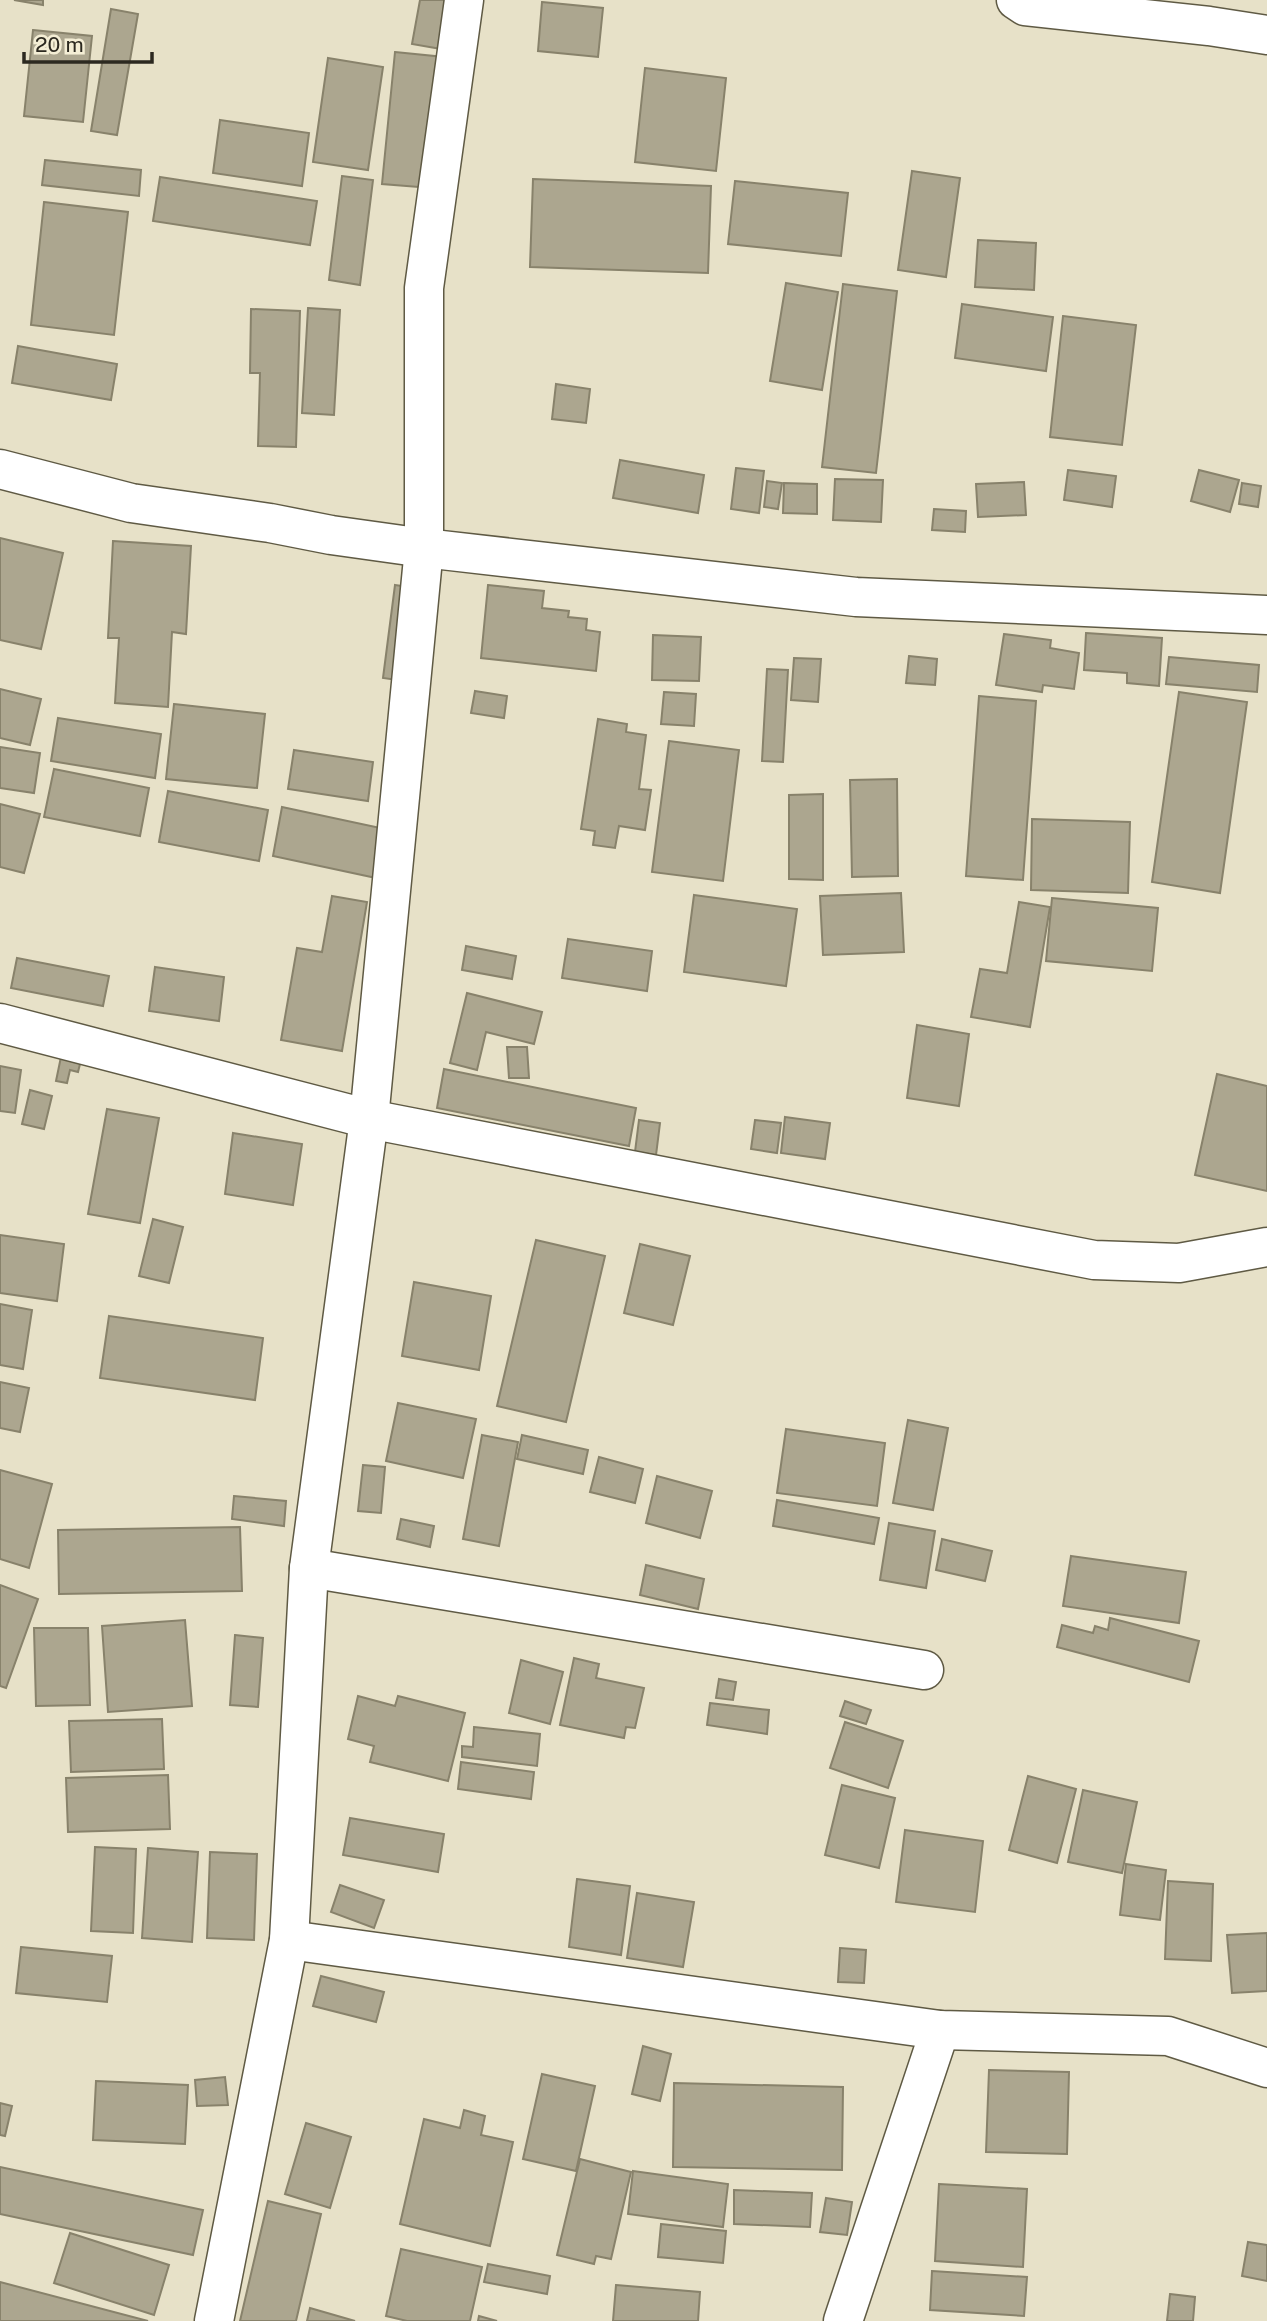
<svg xmlns="http://www.w3.org/2000/svg" width="1267" height="2321" font-family="'Public Sans',sans-serif">
  <style>
    .building { fill: #aca68f; stroke: #88826b; stroke-width: 2 }
    .lines { fill: none; stroke-linecap: round; stroke-linejoin: round }
    .minor-casing { stroke: #5f5a44; stroke-width: 41 }
    .minor { stroke: #fff; stroke-width: 38 }
  </style>
  <rect width="100%" height="100%" fill="#e7e1c8"/>
  <g class="building">
    <path d="M14,0H43V5Z"/>
    <path d="M420,0H456L447,50L412,44Z"/>
    <path d="M542,2L603,8L598,57L538,51Z"/>
    <path d="M111,9L138,14L117,135L91,131Z"/>
    <path d="M33,30L92,36L83,122L24,116Z"/>
    <path d="M395,52L444,57L431,188L382,184Z"/>
    <path d="M328,58L383,67L368,170L313,162Z"/>
    <path d="M645,68L726,78L716,171L635,162Z"/>
    <path d="M220,120L309,133L302,186L213,173Z"/>
    <path d="M45,160L141,170L139,196L42,185Z"/>
    <path d="M912,171L960,178L946,277L898,270Z"/>
    <path d="M342,176L373,180L360,285L329,280Z"/>
    <path d="M160,177L317,201L310,245L153,221Z"/>
    <path d="M533,179L711,186L708,273L530,267Z"/>
    <path d="M735,181L848,193L841,256L728,244Z"/>
    <path d="M44,202L128,212L114,335L31,325Z"/>
    <path d="M978,240L1036,243L1034,290L975,287Z"/>
    <path d="M786,283L838,292L822,390L770,381Z"/>
    <path d="M843,284L897,291L876,473L822,467Z"/>
    <path d="M962,304L1053,317L1046,371L955,358Z"/>
    <path d="M308,308L340,310L334,415L302,413Z"/>
    <path d="M251,309L300,311L296,447L258,446L260,373H250Z"/>
    <path d="M1063,316L1136,325L1122,445L1050,437Z"/>
    <path d="M18,346L117,364L111,400L12,383Z"/>
    <path d="M556,384L590,389L586,423L552,419Z"/>
    <path d="M620,460L704,475L698,513L613,498Z"/>
    <path d="M736,468L764,471L759,513L731,509Z"/>
    <path d="M1068,470L1116,476L1112,507L1064,500Z"/>
    <path d="M1199,470L1239,480L1230,512L1191,501Z"/>
    <path d="M835,479L883,480L881,522L833,520Z"/>
    <path d="M767,481L782,483L778,509L764,507Z"/>
    <path d="M1024,482L1026,515L978,517L976,484Z"/>
    <path d="M784,483L817,484V514L783,513Z"/>
    <path d="M1242,483L1261,486L1258,507L1239,504Z"/>
    <path d="M934,509L966,511L965,532L932,530Z"/>
    <path d="M0,538L63,553L41,649L0,640Z"/>
    <path d="M113,541L191,546L186,634L172,632L168,707L115,703L119,638H108Z"/>
    <path d="M395,585L437,591L425,684L383,678Z"/>
    <path d="M488,585L544,591L542,608L569,611L568,617L587,619L586,630L600,632L596,671L481,658Z"/>
    <path d="M1086,633L1162,638L1159,686L1127,683V673L1084,670Z"/>
    <path d="M1004,634L1051,640L1050,648L1079,653L1074,689L1043,685L1042,692L996,685Z"/>
    <path d="M653,635L701,637L699,681L652,680Z"/>
    <path d="M909,656L937,659L935,685L906,683Z"/>
    <path d="M1169,657L1259,665L1257,692L1166,684Z"/>
    <path d="M794,658L821,659L818,702L791,700Z"/>
    <path d="M767,669L788,670L783,762L762,761Z"/>
    <path d="M0,689L41,699L30,745L0,738Z"/>
    <path d="M475,691L507,696L504,718L471,713Z"/>
    <path d="M664,692L696,694L694,726L661,724Z"/>
    <path d="M1179,692L1247,702L1220,893L1152,882Z"/>
    <path d="M979,696L1036,701L1023,880L966,876Z"/>
    <path d="M174,704L265,714L257,788L166,779Z"/>
    <path d="M58,718L161,734L155,778L51,761Z"/>
    <path d="M598,719L627,724L626,732L646,735L639,789L651,790L645,830L619,826L615,848L593,845L595,831L581,829Z"/>
    <path d="M669,741L739,750L723,881L652,872Z"/>
    <path d="M0,747L40,753L34,793L0,788Z"/>
    <path d="M294,750L373,762L368,801L288,789Z"/>
    <path d="M54,769L149,788L140,836L44,817Z"/>
    <path d="M897,779L898,876L852,877L850,780Z"/>
    <path d="M168,791L268,810L259,861L159,842Z"/>
    <path d="M823,794V880L789,879V795Z"/>
    <path d="M0,804L40,814L24,873L0,867Z"/>
    <path d="M282,807L385,829L376,878L273,856Z"/>
    <path d="M1032,819L1130,822L1128,893L1031,890Z"/>
    <path d="M901,893L904,952L823,955L820,896Z"/>
    <path d="M694,895L797,909L786,986L684,972Z"/>
    <path d="M332,896L367,902L342,1051L281,1040L297,948L322,952Z"/>
    <path d="M1052,898L1158,908L1152,971L1046,961Z"/>
    <path d="M1019,902L1050,907L1030,1027L971,1017L980,969L1007,973Z"/>
    <path d="M568,939L652,951L647,991L562,978Z"/>
    <path d="M466,946L516,956L512,979L462,970Z"/>
    <path d="M17,958L109,976L103,1006L11,988Z"/>
    <path d="M155,967L224,977L219,1021L149,1011Z"/>
    <path d="M467,993L542,1012L534,1044L486,1032L477,1070L450,1063Z"/>
    <path d="M917,1025L969,1034L959,1106L907,1098Z"/>
    <path d="M507,1047H527L529,1078H509Z"/>
    <path d="M62,1052L82,1056L78,1072L70,1070L67,1083L56,1081Z"/>
    <path d="M0,1066L21,1070L15,1113L0,1111Z"/>
    <path d="M444,1069L636,1108L629,1146L437,1108Z"/>
    <path d="M1217,1074L1267,1086V1191L1195,1175Z"/>
    <path d="M30,1090L52,1096L44,1129L22,1124Z"/>
    <path d="M107,1109L159,1118L140,1223L88,1214Z"/>
    <path d="M785,1117L830,1123L825,1159L781,1153Z"/>
    <path d="M639,1120L660,1123L656,1155L635,1152Z"/>
    <path d="M755,1120L781,1123L777,1153L751,1149Z"/>
    <path d="M233,1133L302,1144L293,1205L225,1194Z"/>
    <path d="M153,1219L183,1227L169,1283L139,1276Z"/>
    <path d="M0,1235L64,1244L57,1301L0,1293Z"/>
    <path d="M536,1240L605,1256L566,1422L497,1406Z"/>
    <path d="M640,1244L690,1256L673,1325L624,1313Z"/>
    <path d="M414,1282L491,1296L479,1370L402,1356Z"/>
    <path d="M0,1304L32,1310L23,1369L0,1365Z"/>
    <path d="M109,1316L263,1338L255,1400L100,1378Z"/>
    <path d="M0,1382L29,1388L20,1432L0,1428Z"/>
    <path d="M398,1403L476,1419L463,1478L386,1461Z"/>
    <path d="M908,1420L948,1428L933,1510L893,1503Z"/>
    <path d="M786,1429L885,1443L877,1506L777,1493Z"/>
    <path d="M482,1435L518,1442L499,1546L463,1539Z"/>
    <path d="M522,1435L588,1450L583,1474L517,1459Z"/>
    <path d="M599,1457L643,1469L635,1503L590,1492Z"/>
    <path d="M363,1465L385,1467L381,1513L358,1511Z"/>
    <path d="M0,1470L52,1484L29,1568L0,1559Z"/>
    <path d="M657,1476L712,1491L700,1538L646,1523Z"/>
    <path d="M234,1496L286,1501L284,1526L232,1519Z"/>
    <path d="M777,1500L879,1518L874,1544L773,1526Z"/>
    <path d="M401,1519L434,1526L430,1547L397,1539Z"/>
    <path d="M889,1523L935,1531L926,1588L880,1580Z"/>
    <path d="M240,1527L242,1591L59,1594L58,1530Z"/>
    <path d="M942,1539L992,1551L985,1581L936,1570Z"/>
    <path d="M1071,1556L1186,1572L1179,1623L1063,1606Z"/>
    <path d="M646,1565L704,1579L698,1609L640,1595Z"/>
    <path d="M0,1585L38,1599L6,1688L0,1686Z"/>
    <path d="M1110,1618L1199,1641L1189,1682L1057,1647L1062,1625L1093,1633L1095,1626L1108,1630Z"/>
    <path d="M185,1620L192,1706L108,1712L102,1626Z"/>
    <path d="M34,1628H88L90,1705L36,1706Z"/>
    <path d="M235,1635L263,1638L258,1707L230,1705Z"/>
    <path d="M574,1658L599,1664L596,1678L644,1688L635,1728L626,1727L624,1738L560,1725Z"/>
    <path d="M521,1660L563,1672L550,1724L509,1713Z"/>
    <path d="M719,1679L736,1682L733,1700L716,1698Z"/>
    <path d="M358,1696L395,1706L398,1696L465,1713L448,1781L370,1762L374,1746L348,1739Z"/>
    <path d="M845,1701L871,1710L866,1724L840,1716Z"/>
    <path d="M710,1703L769,1710L767,1734L707,1725Z"/>
    <path d="M162,1719L164,1769L71,1772L69,1721Z"/>
    <path d="M845,1722L903,1741L888,1788L830,1768Z"/>
    <path d="M474,1727L540,1734L537,1766L462,1757V1746L473,1747Z"/>
    <path d="M461,1762L534,1772L531,1799L458,1789Z"/>
    <path d="M168,1775L170,1829L68,1832L66,1778Z"/>
    <path d="M1028,1776L1076,1789L1057,1863L1009,1850Z"/>
    <path d="M842,1785L895,1798L879,1868L825,1855Z"/>
    <path d="M1083,1790L1137,1802L1122,1873L1068,1862Z"/>
    <path d="M350,1818L444,1834L438,1872L343,1855Z"/>
    <path d="M905,1830L983,1841L975,1912L896,1902Z"/>
    <path d="M95,1847L136,1849L133,1933L91,1931Z"/>
    <path d="M148,1848L198,1852L192,1942L142,1938Z"/>
    <path d="M210,1852L257,1854L254,1940L207,1938Z"/>
    <path d="M1126,1864L1166,1870L1160,1920L1120,1915Z"/>
    <path d="M577,1879L630,1886L621,1955L569,1947Z"/>
    <path d="M1168,1881L1213,1884L1211,1961L1165,1959Z"/>
    <path d="M340,1885L384,1900L374,1928L331,1912Z"/>
    <path d="M637,1893L694,1902L683,1967L627,1958Z"/>
    <path d="M1267,1933V1991L1232,1993L1227,1935Z"/>
    <path d="M21,1947L112,1956L107,2002L16,1993Z"/>
    <path d="M840,1948L866,1950L864,1983L838,1982Z"/>
    <path d="M321,1976L384,1992L376,2022L313,2006Z"/>
    <path d="M643,2046L671,2054L660,2101L632,2094Z"/>
    <path d="M989,2070L1069,2072L1067,2154L986,2152Z"/>
    <path d="M542,2074L595,2086L576,2171L523,2159Z"/>
    <path d="M225,2077L228,2105L197,2106L195,2080Z"/>
    <path d="M96,2081L188,2085L185,2144L93,2140Z"/>
    <path d="M674,2083L843,2087L842,2170L673,2167Z"/>
    <path d="M0,2103L12,2106L5,2136L0,2135Z"/>
    <path d="M464,2110L485,2116L481,2135L513,2142L490,2246L400,2224L424,2119L460,2128Z"/>
    <path d="M306,2123L351,2137L330,2208L285,2194Z"/>
    <path d="M580,2159L631,2172L611,2259L596,2256L594,2264L557,2255Z"/>
    <path d="M0,2167L203,2210L193,2255L0,2214Z"/>
    <path d="M633,2171L728,2184L723,2227L628,2214Z"/>
    <path d="M939,2184L1027,2189L1023,2267L935,2261Z"/>
    <path d="M734,2190L812,2193L810,2227L734,2224Z"/>
    <path d="M826,2198L852,2202L847,2235L820,2232Z"/>
    <path d="M268,2201L321,2214L296,2321H240Z"/>
    <path d="M661,2224L726,2231L723,2263L658,2257Z"/>
    <path d="M70,2233L169,2265L154,2315L54,2283Z"/>
    <path d="M1248,2242L1267,2245V2281L1242,2276Z"/>
    <path d="M401,2249L482,2267L470,2321H407L386,2316Z"/>
    <path d="M488,2264L550,2276L547,2294L484,2282Z"/>
    <path d="M932,2271L1027,2277L1024,2316L930,2310Z"/>
    <path d="M0,2282L148,2321H0Z"/>
    <path d="M616,2285L700,2292L698,2321H613Z"/>
    <path d="M1170,2294L1195,2297L1193,2321H1167Z"/>
    <path d="M310,2308L355,2321H307Z"/>
    <path d="M479,2316L497,2321H478Z"/>
  </g>
  <g class="lines">
    <defs>
      <g id="minor">
        <path d="M1016,0L1025,6L1209,26L1267,35"/>
        <path d="M0,469L131,503L270,523L331,535L424,548L856,597L1267,615"/>
        <path d="M0,1023L369,1119L1094,1260L1179,1263L1267,1247"/>
        <path d="M309,1568L924,1670"/>
        <path d="M289,1940L940,2030L1168,2036L1267,2068"/>
        <path d="M214,2321L289,1940L309,1568L369,1119L424,548V288L464,0"/>
        <path d="M843,2321L940,2030"/>
      </g>
    </defs>
    <use href="#minor" class="minor-casing"/>
    <use href="#minor" class="minor"/>
  </g>
  <path d="M24 52v10h128v-10" fill="none" stroke="#2c2920" stroke-width="3.5"/>
  <text x="35" y="52" font-size="21" fill="#2c2920" stroke="#f4eed5" stroke-width="5" paint-order="stroke">20 m</text>
</svg>
